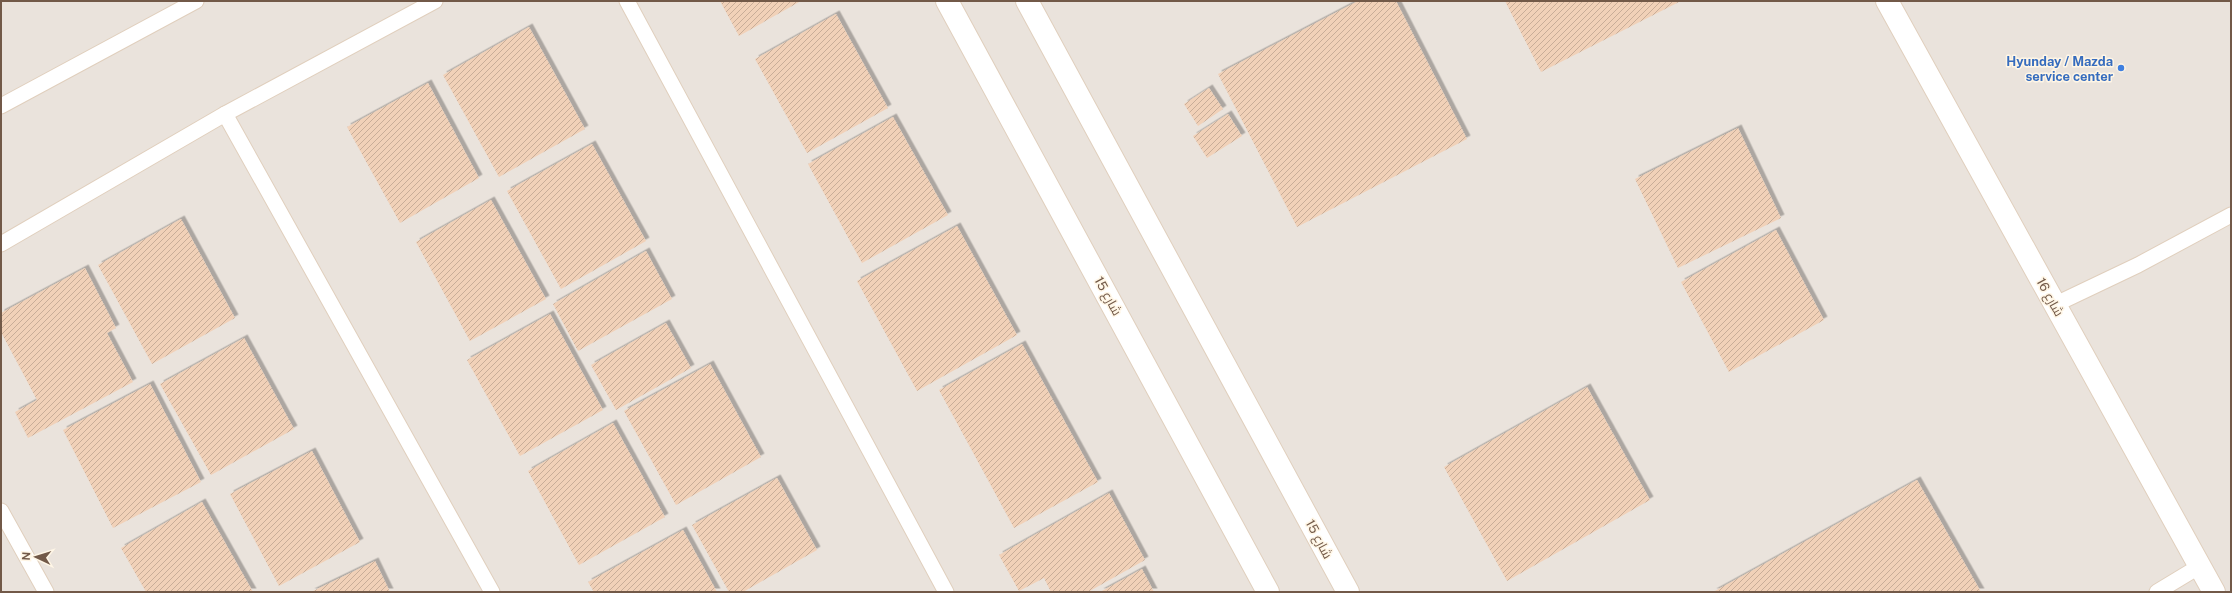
<svg xmlns="http://www.w3.org/2000/svg" width="2232" height="593" font-family="'Public Sans',Cairo,sans-serif">
  <style>
    .industrial { fill: #eae3dc }
    .building { fill: url(#building-hatch); filter: url(#shadow) }
    .lines { fill: none; stroke-linecap: round; stroke-linejoin: round }
    .service-casing { stroke: #e0cfbd; stroke-width: 17 }
    .minor-casing { stroke: #e0cfbd; stroke-width: 24 }
    .service { stroke: #fff; stroke-width: 15 }
    .minor { stroke: #fff; stroke-width: 22 }
    .shop-dot { fill: #3f7fe0; stroke: #fff6e6; stroke-width: 1.5 }
    .labels { text-anchor: middle; dominant-baseline: central; stroke-width: 3; stroke-linejoin: round; paint-order: stroke }
    .shop-label { font-size: 13px; font-weight: bold; fill: #366cbe; stroke: #fff6e6; text-anchor: end }
    .street-label { font-size: 13px; fill: #725948; stroke: #fff6e6 }
  </style>
  <defs>
    <pattern id="building-hatch" width="6" height="6" patternUnits="userSpaceOnUse"><rect width="6" height="6" fill="#f1d1b8"/><path d="M-1 1l2-2M0 6l6-6M5 7l2-2" fill="none" stroke="#c8ad98"/></pattern>
    <filter id="shadow"><feDropShadow dx="3.5" dy="-3.5" stdDeviation="0" flood-color="#0004"/></filter>
  </defs>
  <rect width="100%" height="100%" fill="#fcf2e0"/>
  <rect class="industrial" x="1" y="1" width="2230" height="591"/>
  <g class="building">
    <path d="M720,1H801L739,36Z"/>
    <path d="M1358,1H1396L1467,139L1297,227L1218,74Z"/>
    <path d="M1505,1H1681L1541,72Z"/>
    <path d="M836,14L888,108L807,153L755,59Z"/>
    <path d="M529,27L585,129L499,177L443,75Z"/>
    <path d="M428,83L479,178L400,223L347,127Z"/>
    <path d="M1209,88L1223,109L1198,126L1184,104Z"/>
    <path d="M1228,114L1242,136L1207,158L1193,136Z"/>
    <path d="M893,117L948,215L862,263L808,164Z"/>
    <path d="M1738,128L1781,218L1678,268L1635,179Z"/>
    <path d="M592,144L646,241L561,289L507,191Z"/>
    <path d="M491,200L546,299L470,341L416,242Z"/>
    <path d="M181,219L235,318L152,364L98,265Z"/>
    <path d="M957,226L1017,335L917,391L857,281Z"/>
    <path d="M1776,230L1824,320L1729,372L1681,282Z"/>
    <path d="M646,251L672,299L578,351L553,304Z"/>
    <path d="M85,268L116,328L107,333L133,382L28,438L15,412L37,400L1,332V313Z"/>
    <path d="M550,314L603,410L520,456L467,360Z"/>
    <path d="M666,323L691,368L616,410L591,365Z"/>
    <path d="M244,338L294,429L211,475L160,384Z"/>
    <path d="M1022,344L1098,482L1014,528L939,390Z"/>
    <path d="M710,364L761,457L676,505L624,411Z"/>
    <path d="M150,384L201,482L113,528L63,430Z"/>
    <path d="M1587,387L1650,500L1507,581L1444,467Z"/>
    <path d="M613,423L665,517L579,565L528,471Z"/>
    <path d="M312,451L360,542L279,586L230,494Z"/>
    <path d="M777,478L817,550L743,592H729L692,525Z"/>
    <path d="M1917,480L1981,592H1713Z"/>
    <path d="M1109,493L1145,560L1088,592H1051L1044,578L1019,591L999,555Z"/>
    <path d="M202,502L253,592H146L121,548Z"/>
    <path d="M683,530L717,592H594L588,582Z"/>
    <path d="M375,561L390,592H311Z"/>
    <path d="M1142,569L1154,592H1100Z"/>
  </g>
  <g class="lines">
    <defs>
      <g id="service">
        <path d="M627,1L946,592"/>
        <path d="M1,106L196,1"/>
        <path d="M225,114L492,592"/>
        <path d="M1,244L225,114L435,1"/>
        <path d="M2054,305L2138,265L2231,215"/>
        <path d="M1,511L46,592"/>
        <path d="M2157,592L2200,566"/>
      </g>
      <g id="minor">
        <path d="M947,1L1268,592"/>
        <path d="M1027,1L1348,592"/>
        <path d="M1887,1L2214,592"/>
      </g>
    </defs>
    <use href="#service" class="service-casing"/>
    <use href="#minor" class="minor-casing"/>
    <use href="#service" class="service"/>
    <use href="#minor" class="minor"/>
  </g>
  <circle class="shop-dot" cx="2121" cy="68" r="4"/>
  <g class="labels">
    <g class="shop-label">
      <text x="2113" y="61">Hyunday / Mazda<tspan x="2113" dy="15">service center</tspan></text>
    </g>
    <g class="street-label">
      <text transform="translate(1108 296) rotate(61)">شارع 15</text>
      <text transform="translate(2050 297) rotate(61)">شارع 16</text>
      <text transform="translate(1319 539) rotate(62)">شارع 15</text>
    </g>
  </g>
  <rect width="2232" height="593" fill="none" stroke="#725948" stroke-width="4"/>
  <g transform="translate(36 557) rotate(274)" stroke="#fff6e6" stroke-width="3" paint-order="stroke">
  <path d="M0-3L7 15L0 10L-7 15Z" fill="#725948"/>
  <text y="-6" font-size="11" font-weight="bold" text-anchor="middle" fill="#725948">N</text>
  </g>
</svg>
